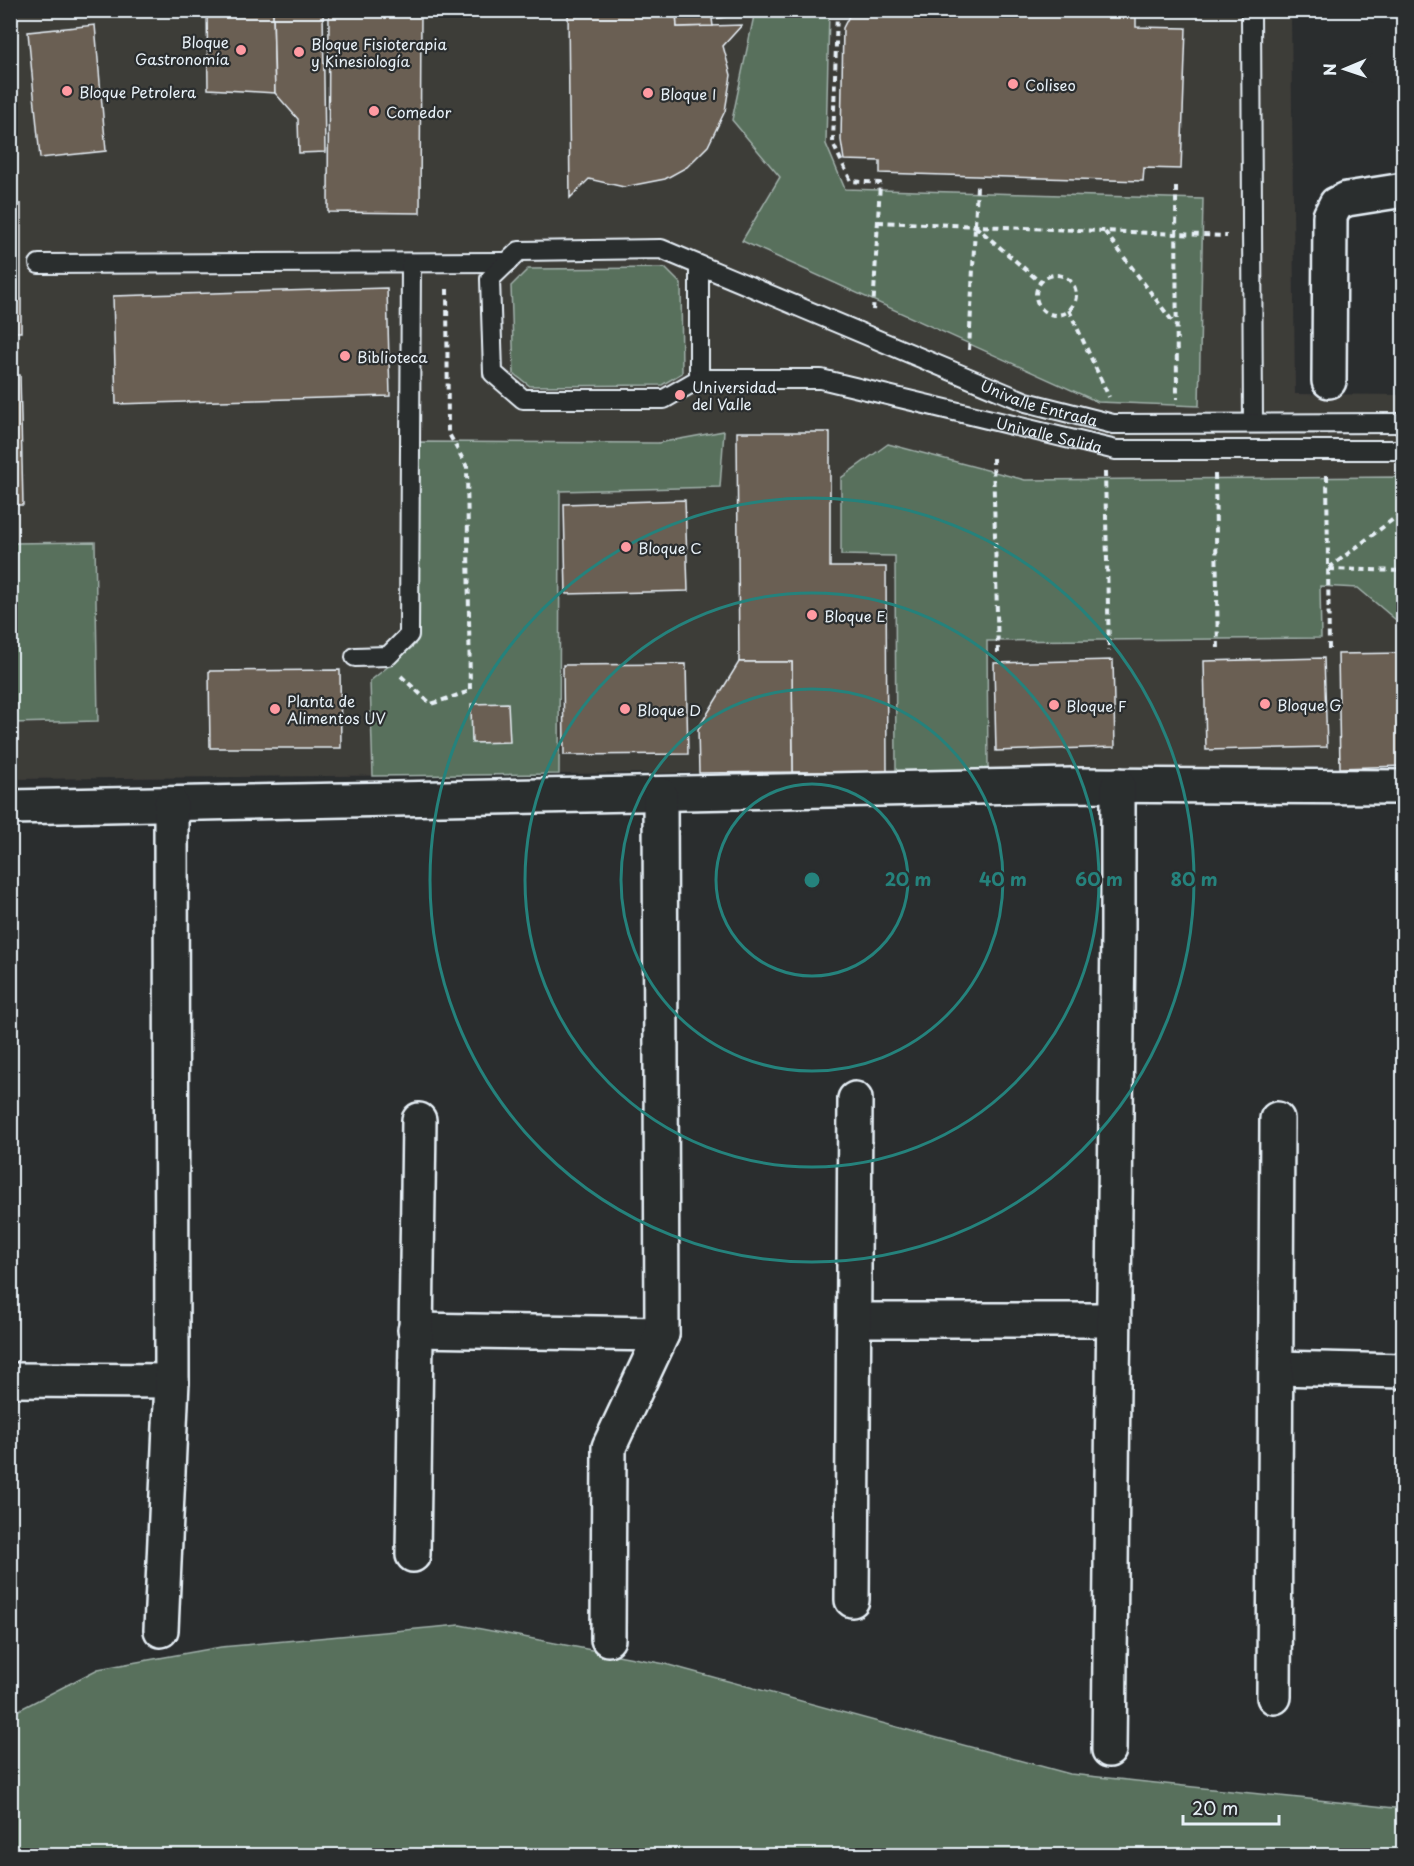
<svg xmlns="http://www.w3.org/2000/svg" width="1414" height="1866" font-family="'Playpen Sans',sans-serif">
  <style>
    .built { fill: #3e3c39 }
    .green { fill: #586f5c; stroke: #a0b0aa; stroke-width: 1.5 }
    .building { fill: #6b5e52; stroke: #e8f1f8; stroke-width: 1.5 }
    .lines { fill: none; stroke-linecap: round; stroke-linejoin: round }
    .lane-casing { stroke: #e8f1f8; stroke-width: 22 }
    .street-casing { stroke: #e8f1f8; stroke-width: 38 }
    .path { stroke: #e8f1f8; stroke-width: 4; stroke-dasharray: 6 4.5; stroke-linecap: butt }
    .lane { stroke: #2a2d2e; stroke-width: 18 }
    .street { stroke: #2a2d2e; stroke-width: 33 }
    .ring { fill: none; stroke: #25827c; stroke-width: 3 }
    .poi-dot { fill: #ff9aa2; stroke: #2a2d2e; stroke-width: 2 }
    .labels { text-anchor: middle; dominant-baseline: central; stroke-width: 4.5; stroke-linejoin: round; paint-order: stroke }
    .poi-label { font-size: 15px; fill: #e8f1f8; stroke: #2a2d2e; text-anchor: start }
    .street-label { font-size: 15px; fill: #e8f1f8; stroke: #2a2d2e }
    .centre { fill: #25827c; stroke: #2a2d2e; stroke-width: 3 }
    .ring-label { font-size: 18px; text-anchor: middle; font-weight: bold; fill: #25827c; stroke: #2a2d2e; stroke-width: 4.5; stroke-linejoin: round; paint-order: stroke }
  </style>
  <rect width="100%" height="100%" fill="#2a2d2e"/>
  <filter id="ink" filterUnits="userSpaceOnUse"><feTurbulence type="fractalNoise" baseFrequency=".0167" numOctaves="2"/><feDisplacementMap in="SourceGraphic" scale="12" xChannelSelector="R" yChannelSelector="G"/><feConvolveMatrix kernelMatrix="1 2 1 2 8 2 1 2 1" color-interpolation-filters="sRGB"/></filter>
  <g filter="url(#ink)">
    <path class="built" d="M10,11H1291L1295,394L1403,395V766L11,779Z"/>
    <g class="green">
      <path d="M755,11H829L826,144L845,189L1203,199L1199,406L1098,402L742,241L780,177L732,120Z"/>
      <path d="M665,268L681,284L682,373L662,385L530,386L514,374L511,286L528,269Z"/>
      <path d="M724,431L720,487L560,491L559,774L373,776L370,681L415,645L420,442L658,443Z"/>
      <path d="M888,444L1025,480L1403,477V626L1358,588L1320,586L1321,638L987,641L988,771H896L895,556L841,555V478Z"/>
      <path d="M95,542L98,721L11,723V543Z"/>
      <path d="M460,1625L665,1664L1070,1774L1404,1809L1403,1856H575L486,1850L339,1856H11V1714L98,1669L221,1647Z"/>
    </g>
    <g class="building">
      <path d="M207,10H273L275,93L208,89Z"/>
      <path d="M273,10H323L325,152L299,153L298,119L275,93Z"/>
      <path d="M329,10H421L420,213L328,212Z"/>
      <path d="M568,10H676L677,27L742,25L723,46L731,75L725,111L708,146L687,167L665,179L624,187L589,179L570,198Z"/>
      <path d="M676,10H734L725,17L712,19L713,26L677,27Z"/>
      <path d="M852,10H1136V27L1186,28L1181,169L1144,168L1143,181L880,173V161L844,160L841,140L843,28Z"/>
      <path d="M95,25L106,151L40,158L28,32Z"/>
      <rect x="10" y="204" width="11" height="128"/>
      <path d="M387,288L390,396L116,404L113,296Z"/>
      <path d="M10,375H20L23,505H10Z"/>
      <path d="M737,432H830V567H886L887,772H793L792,662H739Z"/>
      <path d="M685,500L688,591L566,594L564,504Z"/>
      <path d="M1404,653V766L1340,768L1338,654Z"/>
      <path d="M1324,658L1327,747L1206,750L1204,661Z"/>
      <path d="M1113,660L1115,747L996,751L994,663Z"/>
      <path d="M739,662H792L793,772L699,773L698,729Z"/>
      <path d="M686,664L688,754L564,755L563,665Z"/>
      <path d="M340,670L341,748H210L209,671Z"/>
      <path d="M508,703L510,742L472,743L471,704Z"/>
    </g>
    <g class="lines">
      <defs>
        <g id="lane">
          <path d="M1251,10L1253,423"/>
          <path d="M39,264L508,262"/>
          <path id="s1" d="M699,265V379L664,399H523L493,373L490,279L519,251L661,249L1026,402L1113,424L1404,423"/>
          <path id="s2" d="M699,379H821L1116,450H1404"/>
          <path d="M355,657L388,656L409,635L411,263"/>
        </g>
        <g id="street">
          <path d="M1329,381L1330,216L1336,204L1347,199L1404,190"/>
          <path d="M10,807L1072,785L1404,787"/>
          <path d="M854,1320H1112"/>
          <path d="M415,1330L662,1334"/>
          <path d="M1276,1368L1404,1371"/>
          <path d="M10,1380L172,1381"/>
          <path d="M413,1555L419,1120"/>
          <path d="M852,1600L855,1099"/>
          <path d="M161,1630L172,1381L171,804"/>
          <path d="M608,1639L609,1447L662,1334L660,794"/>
          <path d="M1274,1697L1277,1119"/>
          <path d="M1109,1750L1118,931V785"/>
        </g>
      </defs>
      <use href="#lane" class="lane-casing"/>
      <use href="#street" class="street-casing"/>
      <g class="path">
        <path d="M837,10L833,144L851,181L880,183L873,312"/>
        <path d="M1176,187L1177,399"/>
        <path d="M878,222L1227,236"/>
        <path d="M975,226L1040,282"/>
        <path d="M1105,232L1176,326"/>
        <circle cx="1056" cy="295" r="20"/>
        <path d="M1069,310L1109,397"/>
        <path d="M969,350L977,186"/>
        <path d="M993,458L998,653"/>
        <path d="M1105,472L1109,651"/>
        <path d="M1215,474L1218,651"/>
        <path d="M1327,475L1329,650"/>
        <path d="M1329,568L1404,511"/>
        <path d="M1329,569L1404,571"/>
        <path d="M401,676L431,704L470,691L467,467L448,432L447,287"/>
      </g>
      <use href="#lane" class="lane"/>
      <use href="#street" class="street"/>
    </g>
  </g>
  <g class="ring">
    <circle cx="812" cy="880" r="96"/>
    <circle cx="812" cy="880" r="191"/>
    <circle cx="812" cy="880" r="287"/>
    <circle cx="812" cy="880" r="382"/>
  </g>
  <g class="poi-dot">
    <circle cx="241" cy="50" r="6"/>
    <circle cx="299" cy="52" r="6"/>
    <circle cx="1013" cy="84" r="6"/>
    <circle cx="67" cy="91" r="6"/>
    <circle cx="648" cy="93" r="6"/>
    <circle cx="374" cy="111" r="6"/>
    <circle cx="345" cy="356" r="6"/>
    <circle cx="680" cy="395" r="6"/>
    <circle cx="626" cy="547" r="6"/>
    <circle cx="812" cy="615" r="6"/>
    <circle cx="1265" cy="704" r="6"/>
    <circle cx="1054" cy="705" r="6"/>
    <circle cx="275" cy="709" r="6"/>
    <circle cx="625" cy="709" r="6"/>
  </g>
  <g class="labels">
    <g class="poi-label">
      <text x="229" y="41" text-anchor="end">Bloque<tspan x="229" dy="17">Gastronomía</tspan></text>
      <text x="311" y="43">Bloque Fisioterapia<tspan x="311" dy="17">y Kinesiología</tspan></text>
      <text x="1025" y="84">Coliseo</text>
      <text x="79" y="91">Bloque Petrolera</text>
      <text x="660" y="93">Bloque I</text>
      <text x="386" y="111">Comedor</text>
      <text x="357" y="356">Biblioteca</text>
      <text x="692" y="386">Universidad<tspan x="692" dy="17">del Valle</tspan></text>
      <text x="638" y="547">Bloque C</text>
      <text x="824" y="615">Bloque E</text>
      <text x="287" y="700">Planta de<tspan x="287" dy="17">Alimentos UV</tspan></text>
      <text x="1277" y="704">Bloque G</text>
      <text x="1066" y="705">Bloque F</text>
      <text x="637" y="709">Bloque D</text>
    </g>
    <g class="street-label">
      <text stroke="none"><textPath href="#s1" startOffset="1020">Univalle Entrada</textPath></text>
      <text stroke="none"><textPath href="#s2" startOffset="357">Univalle Salida</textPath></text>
    </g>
  </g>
  <circle cx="812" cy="880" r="9" class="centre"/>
  <g class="ring-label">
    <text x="908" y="886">20 m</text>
    <text x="1003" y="886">40 m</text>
    <text x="1099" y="886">60 m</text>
    <text x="1194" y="886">80 m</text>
  </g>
  <rect width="1414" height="1866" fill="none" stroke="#2a2d2e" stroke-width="36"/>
  <rect x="18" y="18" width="1378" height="1830" fill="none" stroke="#e8f1f8" stroke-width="2" filter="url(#ink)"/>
  <g transform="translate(1345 69) rotate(268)" stroke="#2a2d2e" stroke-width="4.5" paint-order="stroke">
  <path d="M0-4.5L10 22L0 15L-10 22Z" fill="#e8f1f8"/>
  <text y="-9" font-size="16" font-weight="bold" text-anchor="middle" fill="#e8f1f8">N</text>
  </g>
  <path d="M1183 1815v9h96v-9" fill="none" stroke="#e8f1f8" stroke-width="3"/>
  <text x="1192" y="1815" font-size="18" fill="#e8f1f8" stroke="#2a2d2e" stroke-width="4.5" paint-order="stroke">20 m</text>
</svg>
